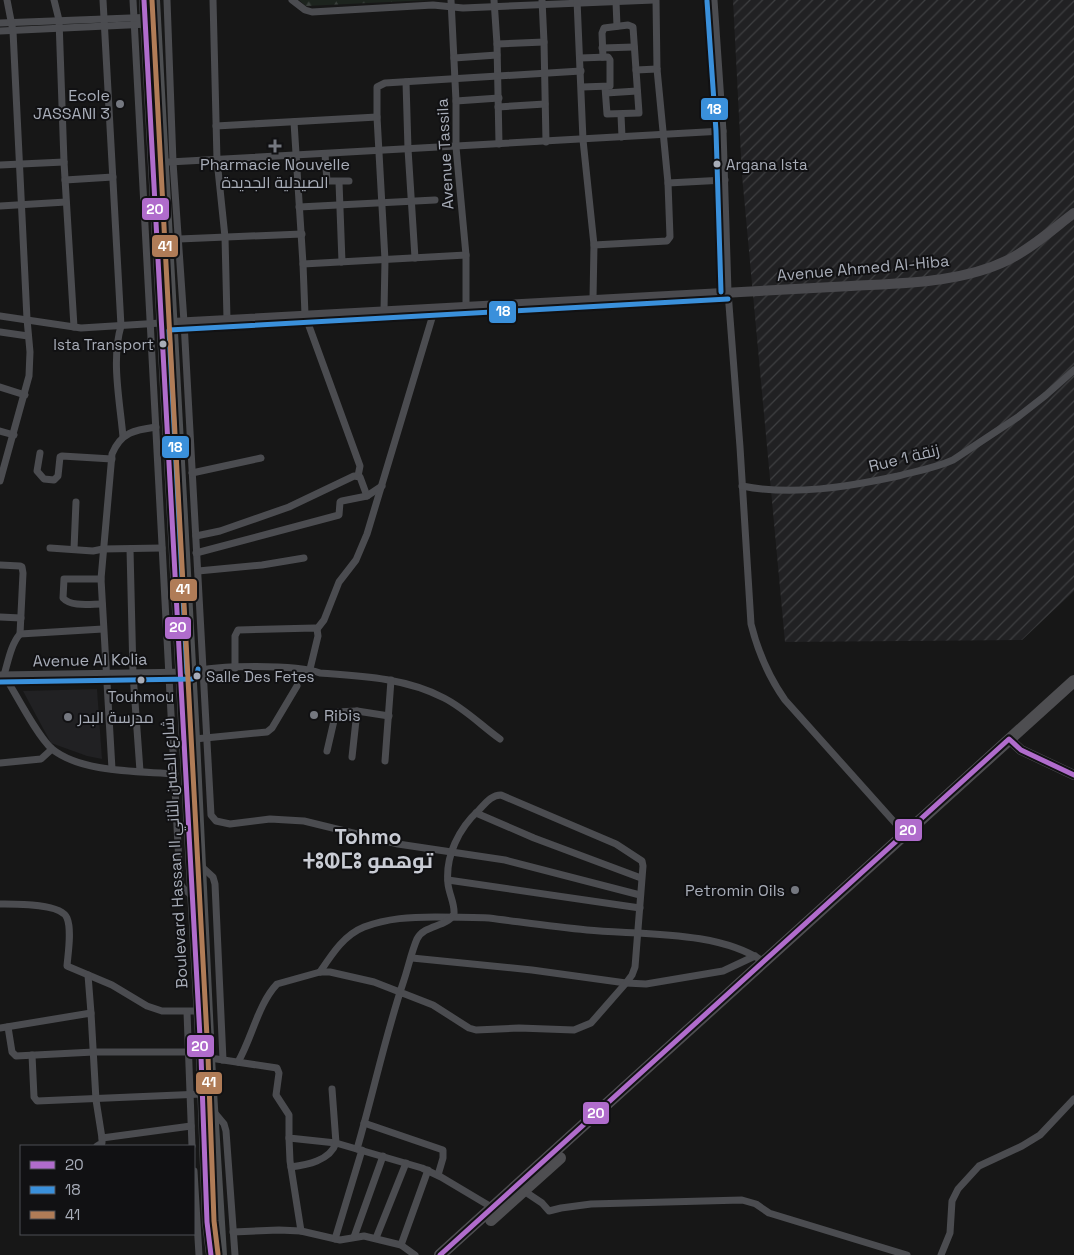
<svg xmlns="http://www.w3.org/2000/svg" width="1074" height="1255" font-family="'Space Grotesk',Cairo,'Noto Sans Tifinagh',sans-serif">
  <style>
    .built { fill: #212123 }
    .industrial { fill: url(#industrial-furrows) }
    .forest { fill: url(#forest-firs) }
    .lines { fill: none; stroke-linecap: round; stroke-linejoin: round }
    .street { stroke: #4b4c50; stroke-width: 7 }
    .secondary { stroke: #4a4a4e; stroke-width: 10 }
    .primary { stroke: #4d4f52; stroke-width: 10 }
    .highway { stroke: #4e4e51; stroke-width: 12 }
    .bus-1-casing { stroke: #111113; stroke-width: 9 }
    .bus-2-casing { stroke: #111113; stroke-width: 9 }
    .bus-3-casing { stroke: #111113; stroke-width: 9 }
    .bus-1 { stroke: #b06ccc; stroke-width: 5 }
    .bus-2 { stroke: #3a90db; stroke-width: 5 }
    .bus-3 { stroke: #b07c57; stroke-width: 5 }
    .poi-dot { fill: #757880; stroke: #111113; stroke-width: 2 }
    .bus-dot { fill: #a8adb8; stroke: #111113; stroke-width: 2 }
    .labels { text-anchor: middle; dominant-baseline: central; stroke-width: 4; stroke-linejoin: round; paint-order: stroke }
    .bus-label { font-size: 15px; fill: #a8adb8; stroke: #111113; text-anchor: start }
    .poi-label { font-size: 16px; fill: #a8adb8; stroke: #111113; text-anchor: end }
    .street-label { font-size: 16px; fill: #a8adb8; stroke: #111113 }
    .district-label { font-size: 21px; font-weight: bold; fill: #c9ccd4; stroke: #111113 }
    .line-badge { stroke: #111113; stroke-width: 2 }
    .badge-label { font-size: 14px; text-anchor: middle; font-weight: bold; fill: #fff }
  </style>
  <defs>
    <pattern id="industrial-furrows" width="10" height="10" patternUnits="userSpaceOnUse" patternTransform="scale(1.25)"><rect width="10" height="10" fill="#212123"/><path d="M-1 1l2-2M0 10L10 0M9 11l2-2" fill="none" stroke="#3e3f41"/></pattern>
    <pattern id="forest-firs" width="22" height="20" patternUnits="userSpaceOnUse" patternTransform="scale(1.25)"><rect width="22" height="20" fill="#1d241e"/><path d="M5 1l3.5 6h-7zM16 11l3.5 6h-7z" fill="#3b413d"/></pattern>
  </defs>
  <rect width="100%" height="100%" fill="#171717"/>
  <path class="built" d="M97,689L102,759L87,756L51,743L23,691Z"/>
  <path class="industrial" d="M733,0H1074V591L1022,640L785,642L742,175Z"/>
  <path class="forest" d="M299,0H430L306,6Z"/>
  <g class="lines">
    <g class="street">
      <path d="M54,0L59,20L64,162L74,327"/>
      <path d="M103,0L121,326C111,360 120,402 123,437"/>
      <path d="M133,0L180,883L183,888L192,896"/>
      <path d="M167,0L173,162L184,322L211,815L216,821L230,824L270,819L304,821L398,844L505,860L640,895"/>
      <path d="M213,0L217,160L225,237L227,319"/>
      <path d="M292,0L305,10L312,12L433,5L463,8L654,0"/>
      <path d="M451,0L456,101V147L466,255V306"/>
      <path d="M494,0L497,44L499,144"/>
      <path d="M542,0L544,42L546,142"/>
      <path d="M577,0L583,140L594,245L593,299"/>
      <path d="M714,0L723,131L728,292L740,447L751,624C758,652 768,676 785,700L905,834"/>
      <path d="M616,2L617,26"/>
      <path d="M0,23L156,17"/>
      <path d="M0,31L149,24"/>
      <path d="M497,44L544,42"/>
      <path d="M602,48L634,47"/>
      <path d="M603,57L602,33L604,28L628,25L633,27L639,113L607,114L605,87"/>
      <path d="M454,58L497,55"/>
      <path d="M580,58L608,57L610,60V86L582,87"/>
      <path d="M636,70L657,69"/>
      <path d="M406,82L408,149L415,258"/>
      <path d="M606,93L637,91"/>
      <path d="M456,101L499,98"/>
      <path d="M498,107L545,104"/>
      <path d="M621,115L622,137"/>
      <path d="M294,122L303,264L305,315L352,444L360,466L358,476"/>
      <path d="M216,126L377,117"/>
      <path d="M325,154L327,181H349"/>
      <path d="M169,162L723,131"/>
      <path d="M0,165L64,162"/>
      <path d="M65,180L113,177"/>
      <path d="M339,182L342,262"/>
      <path d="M668,183L725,180"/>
      <path d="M0,206L66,202"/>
      <path d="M299,207L435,200"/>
      <path d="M179,239L302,234"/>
      <path d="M594,245L667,241L670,237L668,183L657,69L656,0"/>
      <path d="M303,264L466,255"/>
      <path d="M384,311L385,260L377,117V87L385,83L581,71"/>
      <path d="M0,316L81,328L161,323"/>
      <path d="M0,332L28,336"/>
      <path d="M0,387L25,395"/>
      <path d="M0,431L14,435"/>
      <path d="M40,453L37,471L44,479L54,480L58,476L60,457L62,456L112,459"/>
      <path d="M192,473L261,458"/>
      <path d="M0,481L29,376L30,352L27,319L13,31L7,0"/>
      <path d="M742,486C793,496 847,487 898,476C917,471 935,468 953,460L1018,417L1046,395L1074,370"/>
      <path d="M196,536L220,531L289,507L354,476L360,477L367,496"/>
      <path d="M50,548L93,551L103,549L162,548"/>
      <path d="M74,549L76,502"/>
      <path d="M130,549L133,674L140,771"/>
      <path d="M196,553L339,515L340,502L342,501L367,496L382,486"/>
      <path d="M0,565L20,566L22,567L23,573L20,634C11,644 8,662 4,675C16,694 37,736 52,749C82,773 138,771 175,774"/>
      <path d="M198,571L262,565L304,558"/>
      <path d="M101,579H64L63,598C71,607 90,604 102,604"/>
      <path d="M0,617L21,618"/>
      <path d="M317,629L324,620L339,582L356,560L367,534L435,308"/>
      <path d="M20,634L103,629"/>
      <path d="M235,668V636L238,630L315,628L317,629L318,636L310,669"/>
      <path d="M0,675L191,672C216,665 297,664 320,673C362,676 406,678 444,698C464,708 482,726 500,739"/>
      <path d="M195,739L267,732L272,728L297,686"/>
      <path d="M327,751L336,712L357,711L389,716"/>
      <path d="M352,757L357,711"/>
      <path d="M385,761L391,680"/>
      <path d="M0,763L41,759L52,749"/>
      <path d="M112,769L101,579L112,454C121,432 135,430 156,427"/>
      <path d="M476,813L534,838L641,878"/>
      <path d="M201,866L213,877L215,884L223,1060"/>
      <path d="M448,880L640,908"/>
      <path d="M0,904C15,904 61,903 67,918C72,930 68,953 67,966L112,985L147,1006L162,1011H198"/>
      <path d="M412,958L532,970L626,983L646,984L723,971L755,956"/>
      <path d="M320,972C332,954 344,935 364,927C388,918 411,917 435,917C453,917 471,917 489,918C521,922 554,927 587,930C641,935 719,930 764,962"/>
      <path d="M88,975L91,1013"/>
      <path d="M187,1012L192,1146"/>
      <path d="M8,1027L12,1052L16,1056L94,1052H188L210,1058L277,1068L279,1073L276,1095L289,1115V1138L336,1143L422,1168L441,1177L493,1208"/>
      <path d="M0,1028L91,1013L96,1100L102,1138L191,1126"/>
      <path d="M32,1055L34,1097L37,1101L202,1094"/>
      <path d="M238,1062C252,1038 258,1004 277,984L320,972H330L374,982L433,1005L469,1028L476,1030L519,1028L574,1030L591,1023L626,983L632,975L635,967L643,866L642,861L616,844L501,795C491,795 485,804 479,810C459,828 445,856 448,884C449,894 455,904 454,914C446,928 425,924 417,939C411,953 408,969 403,983C385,1037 373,1094 357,1149"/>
      <path d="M214,1112L224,1124L226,1131L235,1255"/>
      <path d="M364,1123L443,1150V1158L438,1175"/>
      <path d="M289,1138L290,1161L301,1231"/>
      <path d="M97,1146L102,1143V1138"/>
      <path d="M291,1167C306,1165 330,1161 336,1143L332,1089"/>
      <path d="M194,1171L199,1255"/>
      <path d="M524,1191L542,1203L549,1211L561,1208L591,1204L742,1200L756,1204L769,1213L907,1255"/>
      <path d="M233,1232L279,1230L301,1231L340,1240L364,1236L401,1245L415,1255"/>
      <path d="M354,1237L383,1156"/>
      <path d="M376,1238L406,1163"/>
      <path d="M335,1239L362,1150"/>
      <path d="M401,1245L428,1170"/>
      <path d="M941,1255L950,1233L952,1201L958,1189L979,1166L1022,1146L1040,1135L1074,1099"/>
    </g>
    <g class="secondary">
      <path d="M172,323L851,286C903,283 961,283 1008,260C1032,248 1053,229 1074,213"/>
      <path d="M1009,739L1021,750L1074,775"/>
    </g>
    <g class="primary">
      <path d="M144,0L201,1056L207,1222L211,1255"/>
      <path d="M155,0L195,739L210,1058L222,1255"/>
    </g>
    <g class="highway">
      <path d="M491,1220L560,1158"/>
      <path d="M440,1255L1074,681"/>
    </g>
    <defs>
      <g id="bus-1">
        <path d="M144,0L201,1056L207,1222L211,1255"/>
        <path d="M440,1255L1009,739L1021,750L1074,775"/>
      </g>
      <g id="bus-2">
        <path d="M707,1L716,131L721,292"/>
        <path d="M187,673L169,330L728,299"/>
        <path d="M0,682L192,679L197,676L198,669"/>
      </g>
      <path id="bus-3" d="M152,0L208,1056L214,1221L218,1254"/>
    </defs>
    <use href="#bus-1" class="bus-1-casing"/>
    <use href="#bus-2" class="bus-2-casing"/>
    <use href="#bus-3" class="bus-3-casing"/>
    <use href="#bus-1" class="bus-1"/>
    <use href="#bus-2" class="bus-2"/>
    <use href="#bus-3" class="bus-3"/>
  </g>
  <g class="poi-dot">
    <circle cx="120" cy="104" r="5"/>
    <path d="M272.5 138.5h5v5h5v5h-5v5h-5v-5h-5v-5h5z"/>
    <circle cx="314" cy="715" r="5"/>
    <circle cx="68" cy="717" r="5"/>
    <circle cx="795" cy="890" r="5"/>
  </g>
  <g class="bus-dot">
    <circle cx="717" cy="164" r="4.5"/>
    <circle cx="163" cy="344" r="4.5"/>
    <circle cx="197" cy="676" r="4.5"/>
    <circle cx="141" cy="680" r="4.5"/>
  </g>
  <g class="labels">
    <g class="bus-label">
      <text x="726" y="164">Argana Ista</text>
      <text x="154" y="344" text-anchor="end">Ista Transport</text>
      <text x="206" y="676">Salle Des Fetes</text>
      <text x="141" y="696" text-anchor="middle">Touhmou</text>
    </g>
    <g class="poi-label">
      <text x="110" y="95">Ecole<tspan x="110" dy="18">JASSANI 3</tspan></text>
      <text x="275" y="164" text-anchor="middle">Pharmacie Nouvelle<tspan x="275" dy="18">الصيدلية الجديدة</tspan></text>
      <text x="324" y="715" text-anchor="start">Ribis</text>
      <text x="78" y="717" text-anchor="start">مدرسة البدر</text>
      <text x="785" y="890">Petromin Oils</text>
    </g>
    <g class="street-label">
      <text transform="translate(445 154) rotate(-93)">Avenue Tassila</text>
      <text transform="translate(863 268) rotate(-5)">Avenue Ahmed Al-Hiba</text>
      <text transform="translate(904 458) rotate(-14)">Rue 1 زنقة</text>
      <text transform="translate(90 660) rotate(-1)">Avenue Al Kolia</text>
      <text transform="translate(175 853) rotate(-93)">Boulevard Hassan II شارع الحسن الثاني</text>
    </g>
    <g class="district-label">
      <text x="368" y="836">Tohmo<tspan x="368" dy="24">ⵜⵓⵀⵎⵓ توهمو</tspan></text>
    </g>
  </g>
  <g class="line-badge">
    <rect x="700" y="97" width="29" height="24" rx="5" fill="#3a90db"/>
    <rect x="141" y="197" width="29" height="24" rx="5" fill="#b06ccc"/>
    <rect x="151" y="234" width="28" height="24" rx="5" fill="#b07c57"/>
    <rect x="488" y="300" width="29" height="24" rx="5" fill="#3a90db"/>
    <rect x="161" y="435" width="29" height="24" rx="5" fill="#3a90db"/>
    <rect x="169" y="578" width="29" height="24" rx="5" fill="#b07c57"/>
    <rect x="164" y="616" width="28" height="24" rx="5" fill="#b06ccc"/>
    <rect x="894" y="818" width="29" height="24" rx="5" fill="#b06ccc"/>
    <rect x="186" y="1034" width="29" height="24" rx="5" fill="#b06ccc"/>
    <rect x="195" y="1071" width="28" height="24" rx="5" fill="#b07c57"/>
    <rect x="582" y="1101" width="28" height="24" rx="5" fill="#b06ccc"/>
  </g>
  <g class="badge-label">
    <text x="714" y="114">18</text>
    <text x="155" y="214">20</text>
    <text x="165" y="251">41</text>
    <text x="503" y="316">18</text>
    <text x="175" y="452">18</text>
    <text x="183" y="594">41</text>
    <text x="178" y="632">20</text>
    <text x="908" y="835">20</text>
    <text x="200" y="1051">20</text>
    <text x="209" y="1087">41</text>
    <text x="596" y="1118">20</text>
  </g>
  <rect x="20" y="1145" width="175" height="90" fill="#111113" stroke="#4d4f55"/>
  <rect x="30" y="1161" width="25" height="8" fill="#b06ccc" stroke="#4d4f55"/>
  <text x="65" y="1170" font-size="15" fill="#a8adb8">20</text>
  <rect x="30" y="1186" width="25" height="8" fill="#3a90db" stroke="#4d4f55"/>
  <text x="65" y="1195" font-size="15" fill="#a8adb8">18</text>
  <rect x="30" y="1211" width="25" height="8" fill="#b07c57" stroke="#4d4f55"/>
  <text x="65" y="1220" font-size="15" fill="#a8adb8">41</text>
</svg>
